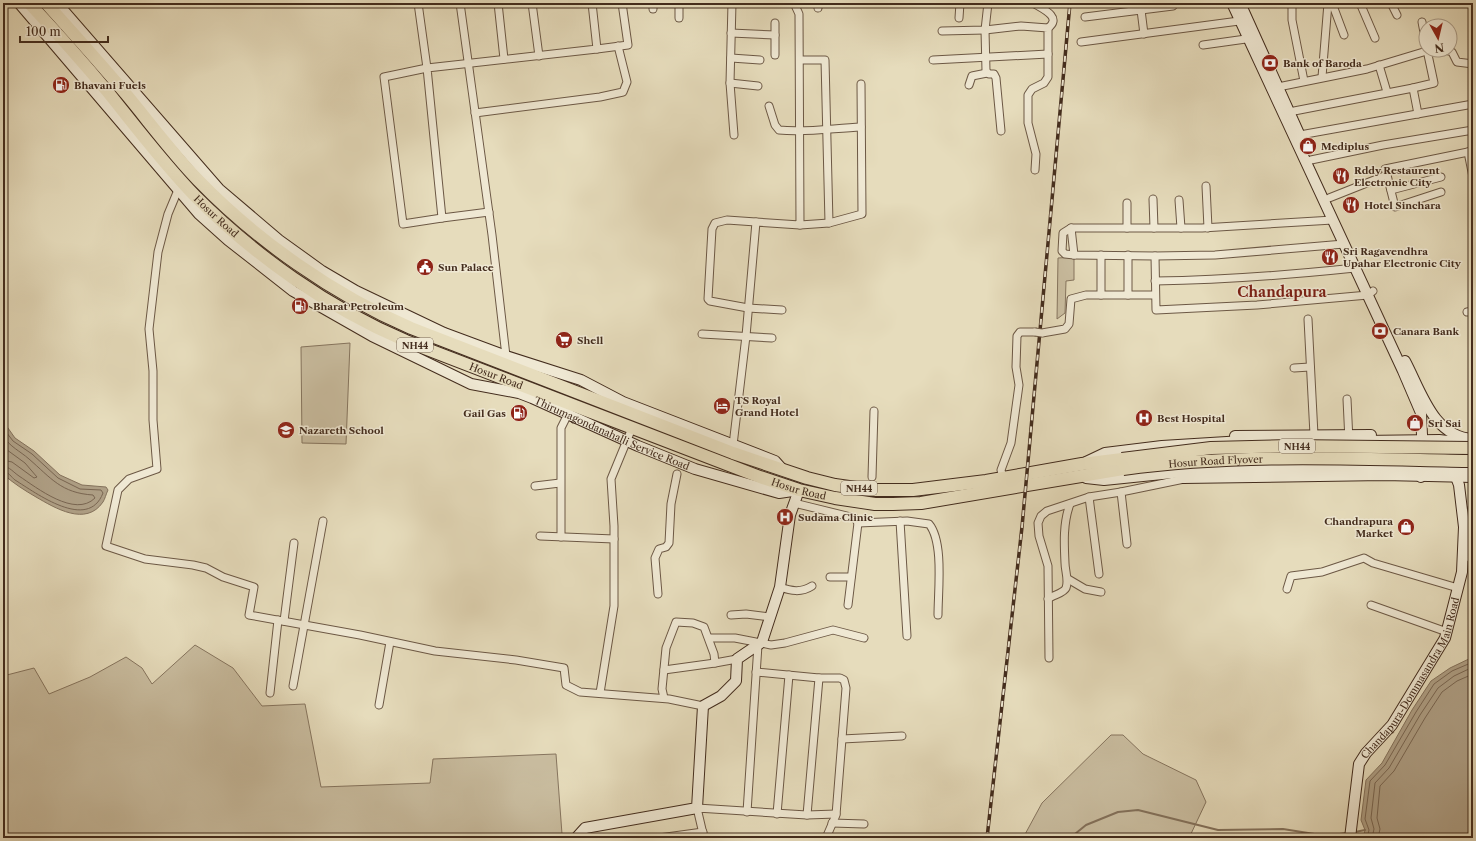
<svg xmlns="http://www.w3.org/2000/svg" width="1476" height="841" font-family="'Libre Caslon Text',serif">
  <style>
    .green { fill: #cabea1; stroke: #86755f }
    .water { fill: #afa086; stroke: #84725c }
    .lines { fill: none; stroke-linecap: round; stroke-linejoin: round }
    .shore { stroke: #796652; stroke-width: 1 }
    .stream { stroke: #84725c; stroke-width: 2 }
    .street-casing { stroke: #6c5845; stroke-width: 9 }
    .secondary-casing { stroke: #432c1d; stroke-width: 12 }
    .highway-casing { stroke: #432c1d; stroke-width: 14 }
    .street { stroke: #efe8d3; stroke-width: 7 }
    .secondary { stroke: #efe8d3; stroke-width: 10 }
    .highway { stroke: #e6dcbc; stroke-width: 12 }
    .rail-casing { stroke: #432c1d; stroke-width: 3.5 }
    .rail { stroke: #efe8d3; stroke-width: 2; stroke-dasharray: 6; stroke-linecap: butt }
    .street-bridge-casing { stroke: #6c5845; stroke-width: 9; stroke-linecap: butt }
    .highway-bridge-casing { stroke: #432c1d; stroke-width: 14; stroke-linecap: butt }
    .street-bridge { stroke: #efe8d3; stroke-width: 7 }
    .highway-bridge { stroke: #e6dcbc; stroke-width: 12 }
    .labels { text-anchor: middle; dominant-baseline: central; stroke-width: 3; stroke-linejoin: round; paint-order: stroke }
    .shield { fill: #efe8d3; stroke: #776454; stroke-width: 1 }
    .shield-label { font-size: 9px; font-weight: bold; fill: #432c1d }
    .poi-label { font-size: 10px; font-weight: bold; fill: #432c1d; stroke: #efe8d3; text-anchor: start }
    .street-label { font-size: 10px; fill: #432c1d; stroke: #efe8d3 }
    .district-label { font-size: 14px; font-weight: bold; fill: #7a1f14; stroke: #efe8d3 }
  </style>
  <rect width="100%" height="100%" fill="#e6dcbc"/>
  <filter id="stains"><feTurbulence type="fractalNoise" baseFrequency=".005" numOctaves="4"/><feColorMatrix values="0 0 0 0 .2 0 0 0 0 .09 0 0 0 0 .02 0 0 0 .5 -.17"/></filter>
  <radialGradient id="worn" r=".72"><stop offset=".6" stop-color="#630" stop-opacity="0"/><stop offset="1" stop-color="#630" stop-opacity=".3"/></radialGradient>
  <g class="green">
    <path d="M1074,257V280L1066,281L1065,313L1057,319L1058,258Z"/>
    <path d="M350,343L346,444L302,443L301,347Z"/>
    <path d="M195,645L233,668L262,706L305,704L321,787L430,783L433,759L556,754L562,834L533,838H3V676L34,668L49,694L90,677L126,657L142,668L152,684Z"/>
    <path d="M1111,735H1123L1143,754L1196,780L1206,802L1189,838H1023L1042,803Z"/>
  </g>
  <g class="water">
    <path d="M3,421L15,438L34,451L60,475L82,485L106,487L108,490C106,494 105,499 103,502C86,527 55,508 36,497C24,490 13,483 3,474Z"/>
    <path d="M1473,657V825L1464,838H1363L1365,830L1361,820L1366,780L1382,763L1412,710L1431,681L1450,668Z"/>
  </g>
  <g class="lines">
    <g class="shore">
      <path d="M3,428L13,441L32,454L58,478L80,489L101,490L103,493C88,532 36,493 15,480C11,477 9,472 3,471"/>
      <path d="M3,436C10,447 20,451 29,459C51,478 61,493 93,495L95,498C75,518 37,488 19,476C13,472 10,467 3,466"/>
      <path d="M3,447L25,463L37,477L34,478L12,462L3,460"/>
      <path d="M1367,838L1369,830L1365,819L1370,781L1385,765L1416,712L1434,684L1452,671L1473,662"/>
      <path d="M1372,838L1374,829L1371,818L1375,783L1389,768L1420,715L1438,688L1454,676L1473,667"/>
      <path d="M1378,838L1380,829L1377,818L1380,786L1394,771L1425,718L1442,692L1457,681L1473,674"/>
    </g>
    <g class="stream">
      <path d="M1355,832L1365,830"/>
      <path d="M1070,838L1086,825L1118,812L1138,810L1218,830L1283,829L1327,836L1346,833"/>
    </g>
    <defs>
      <g id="street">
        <path d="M418,3L427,68L384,77L403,224L442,218"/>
        <path d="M460,3L492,235L506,356"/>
        <path d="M498,3L504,59"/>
        <path d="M532,3L539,56"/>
        <path d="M732,3L730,83L734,135"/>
        <path d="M988,3L985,30L986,71L989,74H994L996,78L1001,131"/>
        <path d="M1033,3C1041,8 1063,17 1048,28"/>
        <path d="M1292,3V20L1304,81"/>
        <path d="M1332,3L1344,35"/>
        <path d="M1360,3L1375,38"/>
        <path d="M1391,3L1397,15"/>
        <path d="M818,8L819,3"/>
        <path d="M653,9V3"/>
        <path d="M1141,10L1144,34"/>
        <path d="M1085,17L1173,6"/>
        <path d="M679,18V3"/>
        <path d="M959,18L960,3"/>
        <path d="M1422,22L1426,43"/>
        <path d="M775,23V55"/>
        <path d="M942,31L985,30L1021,26L1048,28V77L1044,83L1032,89L1028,95V123L1036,154L1035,170"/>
        <path d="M731,33L775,35"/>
        <path d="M1081,42L1239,21"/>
        <path d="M1203,45L1253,38"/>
        <path d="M597,49L628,45L622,3"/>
        <path d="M1445,50L1452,52L1457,62L1473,64"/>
        <path d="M731,58L760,60"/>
        <path d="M800,60H825L829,223"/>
        <path d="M933,60L1048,54"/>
        <path d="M1379,65L1387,92"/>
        <path d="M1322,77L1328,3"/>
        <path d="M730,83L758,86"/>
        <path d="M969,85L972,76L987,73"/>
        <path d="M1278,87L1367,69L1430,50"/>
        <path d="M1413,88L1434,83L1427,50"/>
        <path d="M769,106L775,125L779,130C806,133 834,128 861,127"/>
        <path d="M1289,112L1413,88L1418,114"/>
        <path d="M475,113L600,97L623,92L627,82L618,46"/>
        <path d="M1300,135L1473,104"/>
        <path d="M1468,152L1473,177"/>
        <path d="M1311,160L1383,145L1473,130"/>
        <path d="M1387,175L1395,207L1441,192"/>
        <path d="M1206,186L1208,228"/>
        <path d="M178,190L168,214L158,252L149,329L153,371V420L157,469L129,479L118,490L106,546L145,559L193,565L206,568L223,577L254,587L249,615L360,635L435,651L516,660L564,668L566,685L580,692L669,699L703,706"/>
        <path d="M1391,190L1441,177"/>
        <path d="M1329,198L1387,175L1385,169L1473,151"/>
        <path d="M1153,199L1154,228"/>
        <path d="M1179,200L1181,228"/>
        <path d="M1127,203V228"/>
        <path d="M489,212L442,218L427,68L597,49L592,3"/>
        <path d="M1333,220L1202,228H1071L1074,255L1155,256L1156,310L1257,305L1368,295L1373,291"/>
        <path d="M756,222L727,220L715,223L712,229L708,299L710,301L748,308L782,310"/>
        <path d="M800,225L829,223L862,214L861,84"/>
        <path d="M1071,228L1063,233L1062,251L1065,254L1074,255"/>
        <path d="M1101,255V295"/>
        <path d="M1155,256L1215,255L1344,244"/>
        <path d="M1155,281C1222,280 1288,275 1355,268"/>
        <path d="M1128,295V255"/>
        <path d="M1467,312L1473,311"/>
        <path d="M1308,319L1314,435"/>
        <path d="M1042,333L1065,329L1069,324L1071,299L1086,295H1155"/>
        <path d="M702,334L772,338"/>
        <path d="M1294,368L1310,367"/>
        <path d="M1347,399L1349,441"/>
        <path d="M733,445L746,336L756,222L800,225L799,14L794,3"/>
        <path d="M872,477L874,411"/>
        <path d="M1003,478L1001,470L1011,443L1019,385L1016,367L1017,336L1020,332H1035"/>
        <path d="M535,486L560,483"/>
        <path d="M794,503L855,518L858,523L848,605"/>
        <path d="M900,521L907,636"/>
        <path d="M858,523L907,521L929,524C944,542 938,591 938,615"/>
        <path d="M540,536L614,539"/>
        <path d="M561,537V428L570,410"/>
        <path d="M1127,544L1121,492L1184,479"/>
        <path d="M1099,574L1089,497L1121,492"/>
        <path d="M830,577H851"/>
        <path d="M1068,579L1085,589L1101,592"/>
        <path d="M780,587C791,591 801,593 812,586"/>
        <path d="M1287,589L1291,576L1322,572L1364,558L1373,563L1458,588"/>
        <path d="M658,594L655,558L659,549L666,547L669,543L671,504L677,474"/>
        <path d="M1048,599C1053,595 1064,593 1066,588C1069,580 1065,571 1065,563C1064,543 1063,523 1070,504"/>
        <path d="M1371,605L1447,632"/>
        <path d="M731,615L746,614L770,617"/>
        <path d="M284,621L294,543"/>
        <path d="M709,638H735L771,645L785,643L833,630L864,638"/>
        <path d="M1049,658L1048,566L1039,536L1038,523L1041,516L1047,511L1089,497"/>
        <path d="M664,670L715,663"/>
        <path d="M756,672L819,678H840L844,680L846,688L836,815L826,838"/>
        <path d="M293,686L323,521"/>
        <path d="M270,693L278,620"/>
        <path d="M600,693L614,606V526L611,479L632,428"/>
        <path d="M664,698L662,689L666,648L676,622L693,623L704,627L714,654L715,663L737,659"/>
        <path d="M379,705L390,642"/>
        <path d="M842,739L902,736"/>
        <path d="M747,812L758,645"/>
        <path d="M777,814L789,675"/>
        <path d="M807,815L819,678"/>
        <path d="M832,823L864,824"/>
        <path d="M659,838L703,832"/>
        <path d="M704,838L697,808L807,815L836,814"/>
      </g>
      <g id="secondary">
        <path id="s1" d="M19,3L199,214L228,240L293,291L372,336L471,384L519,393L532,398L638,446L695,469L779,493L799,490L790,515L780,587L762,642L737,659L736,681L721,696L703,706L697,808L585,828L576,838"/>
        <path d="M57,3L219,189L279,240L322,271L356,291L444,333L506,356L581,380L623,402L775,461L783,470"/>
        <path d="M1232,3L1403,371L1421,413L1422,435L1421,477"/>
        <path d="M1240,3L1305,147"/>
        <path d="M1405,361C1421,391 1433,437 1473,439"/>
        <path d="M1235,436L1371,435"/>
        <path d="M1361,441L1439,440L1465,443"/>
        <path d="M1086,462L1105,453L1162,446L1243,441"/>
        <path d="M1086,478L1104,480L1172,473L1288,468L1372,467L1473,470"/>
        <path d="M1183,478L1384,475L1473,477"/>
        <path d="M1469,556L1473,509"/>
        <path id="s2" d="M1350,838L1359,764L1366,753L1392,725L1445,638L1462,572L1464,527L1459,485L1453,469"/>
      </g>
      <g id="highway">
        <path id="s3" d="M29,3C56,32 82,61 107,91C136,127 163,163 195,196C255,256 328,308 406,341L760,477L799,490L835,498L875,504H893L921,503L1123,469"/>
        <path d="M46,3C73,33 100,63 126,94C150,123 172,153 198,180C256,240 334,295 411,328L733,453L807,478L835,485L870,490H913L986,481L1082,464L1122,459"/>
      </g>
    </defs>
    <use href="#street" class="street-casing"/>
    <use href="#secondary" class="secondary-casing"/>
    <use href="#highway" class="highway-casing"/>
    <use href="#street" class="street"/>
    <use href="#secondary" class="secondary"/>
    <use href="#highway" class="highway"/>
    <defs>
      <path id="rail" d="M987,838L1022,527L1070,3"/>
    </defs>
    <use href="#rail" class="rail-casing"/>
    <use href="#rail" class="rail"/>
    <defs>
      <path id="street-bridge" d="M1035,332L1042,333"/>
      <g id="highway-bridge">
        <path d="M1122,459L1211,448L1289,446L1473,448"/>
        <path id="s4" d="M1123,469C1239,453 1357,459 1473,461"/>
      </g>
    </defs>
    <use href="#street-bridge" class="street-bridge-casing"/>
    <use href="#highway-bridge" class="highway-bridge-casing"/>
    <use href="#street-bridge" class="street-bridge"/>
    <use href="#highway-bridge" class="highway-bridge"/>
  </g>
  <defs>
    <symbol id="bank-disc" viewBox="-11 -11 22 22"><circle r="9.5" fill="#8f2418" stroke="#efe8d3"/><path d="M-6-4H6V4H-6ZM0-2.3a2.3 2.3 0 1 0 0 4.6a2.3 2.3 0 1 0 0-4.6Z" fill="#fff"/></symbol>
    <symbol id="fuel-disc" viewBox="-11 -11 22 22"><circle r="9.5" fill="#8f2418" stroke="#efe8d3"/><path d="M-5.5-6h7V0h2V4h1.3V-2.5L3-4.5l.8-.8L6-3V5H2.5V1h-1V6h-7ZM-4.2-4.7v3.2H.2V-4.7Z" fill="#fff"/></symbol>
    <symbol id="shop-disc" viewBox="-11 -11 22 22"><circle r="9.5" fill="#8f2418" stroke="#efe8d3"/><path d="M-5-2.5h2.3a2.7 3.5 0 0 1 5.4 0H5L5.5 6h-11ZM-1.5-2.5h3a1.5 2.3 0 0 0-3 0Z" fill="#fff"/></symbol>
    <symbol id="restaurant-disc" viewBox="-11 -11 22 22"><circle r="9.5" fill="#8f2418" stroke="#efe8d3"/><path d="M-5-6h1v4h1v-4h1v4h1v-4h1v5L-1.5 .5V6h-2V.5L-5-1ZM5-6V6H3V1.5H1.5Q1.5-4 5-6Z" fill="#fff"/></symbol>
    <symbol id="civic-disc" viewBox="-11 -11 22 22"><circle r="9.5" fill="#8f2418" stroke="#efe8d3"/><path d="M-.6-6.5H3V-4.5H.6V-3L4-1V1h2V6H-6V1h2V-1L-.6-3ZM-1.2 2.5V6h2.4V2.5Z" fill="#fff"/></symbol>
    <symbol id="supermarket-disc" viewBox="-11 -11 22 22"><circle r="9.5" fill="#8f2418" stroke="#efe8d3"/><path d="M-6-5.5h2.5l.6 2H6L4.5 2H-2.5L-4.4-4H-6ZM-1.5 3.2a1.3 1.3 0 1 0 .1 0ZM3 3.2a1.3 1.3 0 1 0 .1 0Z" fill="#fff"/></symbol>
    <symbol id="hotel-disc" viewBox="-11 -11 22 22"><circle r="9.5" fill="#8f2418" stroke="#efe8d3"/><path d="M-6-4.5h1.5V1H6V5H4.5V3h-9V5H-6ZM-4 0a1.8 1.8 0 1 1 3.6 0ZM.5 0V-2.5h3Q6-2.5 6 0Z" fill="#fff"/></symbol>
    <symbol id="hospital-disc" viewBox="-11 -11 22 22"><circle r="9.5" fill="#8f2418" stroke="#efe8d3"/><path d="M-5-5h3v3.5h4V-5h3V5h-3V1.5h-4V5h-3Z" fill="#fff"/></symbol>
    <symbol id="school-disc" viewBox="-11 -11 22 22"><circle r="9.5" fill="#8f2418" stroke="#efe8d3"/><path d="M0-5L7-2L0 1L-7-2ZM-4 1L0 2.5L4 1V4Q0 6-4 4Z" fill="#fff"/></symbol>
  </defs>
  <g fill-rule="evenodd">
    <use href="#bank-disc" x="1260" y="53" width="20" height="20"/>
    <use href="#fuel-disc" x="51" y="75" width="20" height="20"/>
    <use href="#shop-disc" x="1298" y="136" width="20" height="20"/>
    <use href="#restaurant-disc" x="1331" y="166" width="20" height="20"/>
    <use href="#restaurant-disc" x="1341" y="195" width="20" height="20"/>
    <use href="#restaurant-disc" x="1320" y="247" width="20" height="20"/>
    <use href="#civic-disc" x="415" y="257" width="20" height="20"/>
    <use href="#fuel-disc" x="290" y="296" width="20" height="20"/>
    <use href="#bank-disc" x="1370" y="321" width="20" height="20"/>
    <use href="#supermarket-disc" x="554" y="330" width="20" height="20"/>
    <use href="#hotel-disc" x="712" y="396" width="20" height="20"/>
    <use href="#fuel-disc" x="509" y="403" width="20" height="20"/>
    <use href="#hospital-disc" x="1134" y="408" width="20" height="20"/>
    <use href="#shop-disc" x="1405" y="413" width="20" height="20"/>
    <use href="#school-disc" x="276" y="420" width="20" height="20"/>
    <use href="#hospital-disc" x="775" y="507" width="20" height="20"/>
    <use href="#shop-disc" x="1396" y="517" width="20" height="20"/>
  </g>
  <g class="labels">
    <g class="shield">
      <rect x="397" y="338" width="36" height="14" rx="3"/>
      <rect x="1279" y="439" width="36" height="14" rx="3"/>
      <rect x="841" y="481" width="36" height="14" rx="3"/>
    </g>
    <g class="shield-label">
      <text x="415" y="345">NH44</text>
      <text x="1297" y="446">NH44</text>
      <text x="859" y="488">NH44</text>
    </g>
    <g class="poi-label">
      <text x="1283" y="63">Bank of Baroda</text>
      <text x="74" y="85">Bhavani Fuels</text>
      <text x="1321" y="146">Mediplus</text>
      <text x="1354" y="170">Rddy Restaurent<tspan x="1354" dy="12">Electronic City</tspan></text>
      <text x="1364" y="205">Hotel Sinchara</text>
      <text x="1343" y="251">Sri Ragavendhra<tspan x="1343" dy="12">Upahar Electronic City</tspan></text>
      <text x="438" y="267">Sun Palace</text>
      <text x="313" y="306">Bharat Petroleum</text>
      <text x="1393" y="331">Canara Bank</text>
      <text x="577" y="340">Shell</text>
      <text x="735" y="400">TS Royal<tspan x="735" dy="12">Grand Hotel</tspan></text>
      <text x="506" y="413" text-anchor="end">Gail Gas</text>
      <text x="1157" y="418">Best Hospital</text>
      <text x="1428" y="423">Sri Sai</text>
      <text x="299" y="430">Nazareth School</text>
      <text x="798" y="517">Sudama Clinic</text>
      <text x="1393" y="521" text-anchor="end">Chandrapura<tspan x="1393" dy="12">Market</tspan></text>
    </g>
    <g class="street-label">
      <text stroke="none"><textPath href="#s3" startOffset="284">Hosur Road</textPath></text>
      <text stroke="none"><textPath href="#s3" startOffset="609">Hosur Road</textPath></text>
      <text stroke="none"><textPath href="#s1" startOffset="750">Thirumagondanahalli Service Road</textPath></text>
      <text stroke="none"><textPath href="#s4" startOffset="93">Hosur Road Flyover</textPath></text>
      <text stroke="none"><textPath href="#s3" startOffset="932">Hosur Road</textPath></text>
      <text stroke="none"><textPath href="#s2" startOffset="176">Chandapura-Dommasandra Main Road</textPath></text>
    </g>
    <g class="district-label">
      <text x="1282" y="292">Chandapura</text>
    </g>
  </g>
  <rect width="1476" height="841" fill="none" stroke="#e6dcbc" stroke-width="16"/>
  <rect x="4" y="4" width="1468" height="833" fill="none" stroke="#432c1d" stroke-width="2"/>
  <rect x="8" y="8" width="1460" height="825" fill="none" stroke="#432c1d"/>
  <g transform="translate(1438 38) rotate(172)"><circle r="19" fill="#efe8d3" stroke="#aa9d8a"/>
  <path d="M0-3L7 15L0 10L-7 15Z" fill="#8f2418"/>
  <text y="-6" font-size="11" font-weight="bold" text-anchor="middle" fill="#432c1d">N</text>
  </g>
  <path d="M20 36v6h88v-6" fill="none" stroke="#432c1d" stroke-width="2"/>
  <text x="26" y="36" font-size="12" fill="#432c1d" stroke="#efe8d3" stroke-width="3" paint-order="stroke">100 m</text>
  <rect width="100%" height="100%" filter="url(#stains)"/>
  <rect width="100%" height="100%" fill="url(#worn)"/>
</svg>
